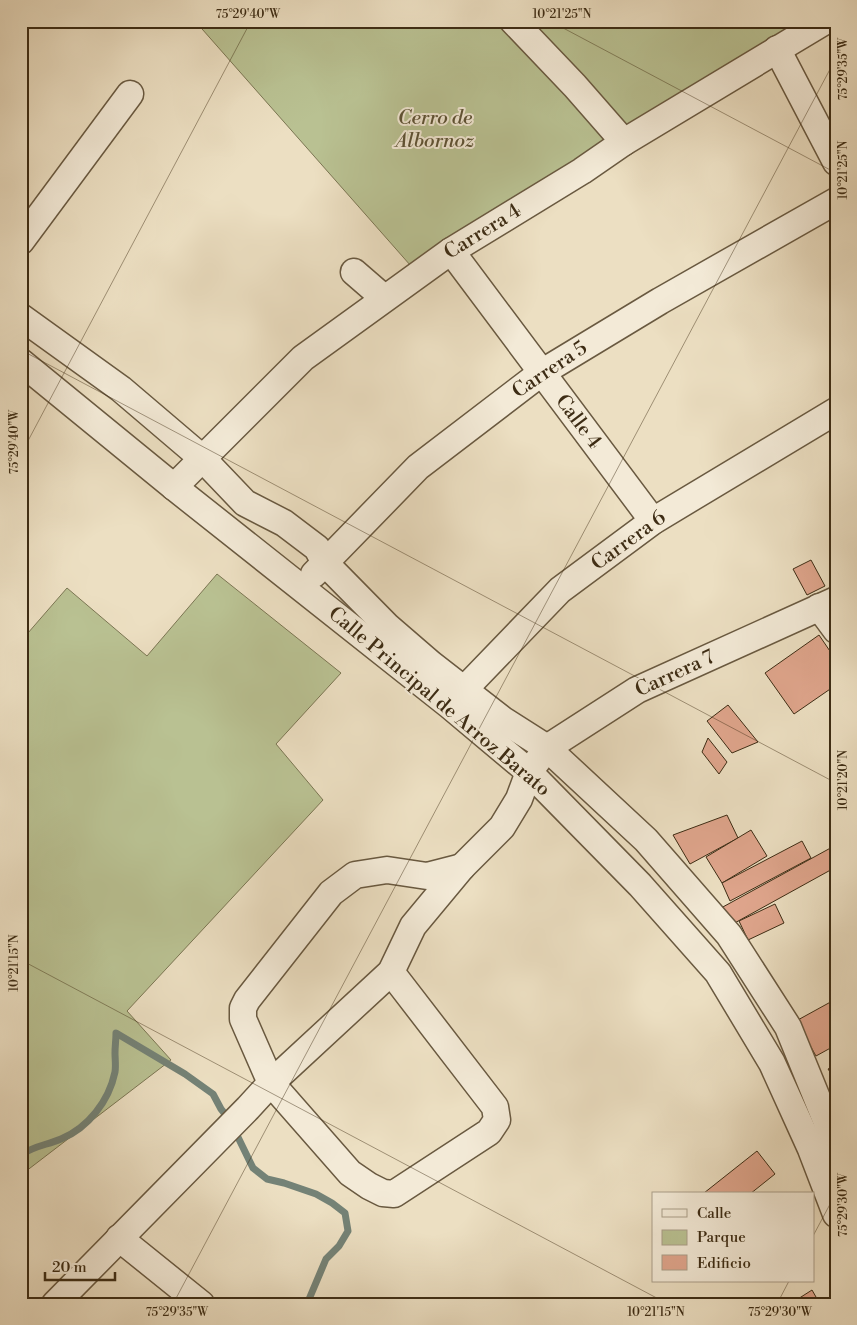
<svg xmlns="http://www.w3.org/2000/svg" width="857" height="1325" font-family="'Libre Bodoni',serif">
  <style>
    .green { fill: #b9c192; stroke: #7b7653 }
    .lines { fill: none; stroke-linecap: round; stroke-linejoin: round }
    .stream { stroke: #748276; stroke-width: 7 }
    .building { fill: #dfa58c; stroke: #3d2c14 }
    .minor-casing { stroke: #695940; stroke-width: 29 }
    .minor { stroke: #f3ead7; stroke-width: 26 }
    .ticks { fill: none; stroke: #3d2c14; stroke-width: 1; stroke-opacity: 0.45 }
    .labels { text-anchor: middle; dominant-baseline: central; stroke-width: 4; stroke-linejoin: round; paint-order: stroke }
    .park-label { font-size: 20px; font-style: italic; fill: #5c5134; stroke: #f3ead7 }
    .street-label { font-size: 20px; fill: #3d2c14; stroke: #f3ead7 }
    .neatline { fill: none; stroke: #3d2c14; stroke-width: 2 }
    .ticks-label { font-size: 12px; text-anchor: middle; fill: #3d2c14 }
  </style>
  <rect width="100%" height="100%" fill="#ecdfc2"/>
  <filter id="stains"><feTurbulence type="fractalNoise" baseFrequency=".004" numOctaves="4"/><feColorMatrix values="0 0 0 0 .2 0 0 0 0 .09 0 0 0 0 .02 0 0 0 .5 -.17"/></filter>
  <radialGradient id="worn" r=".72"><stop offset=".6" stop-color="#630" stop-opacity="0"/><stop offset="1" stop-color="#630" stop-opacity=".3"/></radialGradient>
  <g class="green">
    <path d="M195,21H808L418,274Z"/>
    <path d="M217,574L341,673L276,744L323,800L127,1011L171,1060L21,1175V641L67,588L147,656Z"/>
  </g>
  <g class="lines">
    <g class="stream">
      <path d="M234,1129L253,1168L267,1179L284,1183L316,1194L332,1203L345,1213L348,1231L339,1246L326,1259L307,1304"/>
      <path d="M21,1155C33,1146 47,1145 61,1139C88,1128 109,1101 115,1072C116,1066 115,1059 115,1053C115,1046 116,1040 116,1033L185,1074L213,1094L221,1109L229,1119"/>
    </g>
  </g>
  <g class="building">
    <path d="M811,560L825,586L807,595L793,569Z"/>
    <path d="M819,635L836,660V685L794,714L765,673Z"/>
    <path d="M728,705L758,742L732,753L707,721Z"/>
    <path d="M708,738L727,762L719,774L702,752Z"/>
    <path d="M727,815L738,838L690,864L673,835Z"/>
    <path d="M751,830L767,856L722,883L706,857Z"/>
    <path d="M802,841L811,858L730,901L722,883Z"/>
    <path d="M836,845V867L731,925L721,908Z"/>
    <path d="M775,904L784,923L748,940L739,921Z"/>
    <path d="M836,999V1045L816,1056L796,1021Z"/>
    <path d="M836,1065V1081L828,1069Z"/>
    <path d="M757,1151L775,1174L750,1194H705L704,1193Z"/>
    <path d="M812,1290L820,1304H790Z"/>
  </g>
  <g class="lines">
    <defs>
      <g id="minor">
        <path d="M513,21L575,86L624,142"/>
        <path d="M777,49L836,162"/>
        <path d="M21,241L130,94"/>
        <path d="M451,251L653,521"/>
        <path d="M354,272L384,298"/>
        <path d="M21,317L121,389L202,458L245,503L284,523L317,548L325,563L387,626L431,664L503,720L547,748L646,840L729,935L788,1027L826,1120L836,1156"/>
        <path d="M21,362L174,487L449,705L529,772L640,885L718,973L772,1063L811,1149L836,1214"/>
        <path d="M174,487L303,358L451,251L582,171L624,142L825,21"/>
        <path d="M314,574L418,467L541,373L660,301L836,201"/>
        <path d="M819,607L836,630"/>
        <path d="M453,701L560,590L653,521L836,411"/>
        <path d="M391,972L495,1107L497,1120L489,1132L394,1194L383,1193L369,1186L350,1173L271,1083L243,1019V1008L247,1000L331,893L355,875L387,870L427,876L462,867"/>
        <path d="M119,1238L201,1304"/>
        <path d="M55,1304L248,1108L271,1083L391,972L413,926L462,867L502,827L519,799L529,772L547,748L637,690L836,600"/>
      </g>
    </defs>
    <use href="#minor" class="minor-casing"/>
    <use href="#minor" class="minor"/>
  </g>
  <path class="ticks" d="M550,21L836,173M21,350L836,783M21,454L251,21M21,960L668,1304M813,1236L836,1193M173,1304L836,58M777,1304L789,1281"/>
  <g class="labels">
    <g class="park-label">
      <text x="435" y="118">Cerro de<tspan x="435" dy="23">Albornoz</tspan></text>
    </g>
    <g class="street-label">
      <text transform="translate(483 232) rotate(-32)">Carrera 4</text>
      <text transform="translate(550 370) rotate(-34)">Carrera 5</text>
      <text transform="translate(578 422) rotate(53)">Calle 4</text>
      <text transform="translate(629 541) rotate(-36)">Carrera 6</text>
      <text transform="translate(675 674) rotate(-25)">Carrera 7</text>
      <text transform="translate(439 702) rotate(40)">Calle Principal de Arroz Barato</text>
    </g>
  </g>
  <rect width="857" height="1325" fill="none" stroke="#ecdfc2" stroke-width="55"/>
  <rect x="652" y="1192" width="162" height="90" fill="#f3ead7" stroke="#aa9e89"/>
  <rect x="662" y="1209" width="25" height="8" fill="#f3ead7" stroke="#aa9e89"/>
  <text x="697" y="1218" font-size="15" fill="#3d2c14">Calle</text>
  <rect x="662" y="1230" width="25" height="15" fill="#b9c192" stroke="#aa9e89"/>
  <text x="697" y="1242" font-size="15" fill="#3d2c14">Parque</text>
  <rect x="662" y="1255" width="25" height="15" fill="#dfa58c" stroke="#aa9e89"/>
  <text x="697" y="1268" font-size="15" fill="#3d2c14">Edificio</text>
  <path d="M45 1272v8h70v-8" fill="none" stroke="#3d2c14" stroke-width="2.5"/>
  <text x="52" y="1272" font-size="15" fill="#3d2c14" stroke="#f3ead7" stroke-width="4" paint-order="stroke">20 m</text>
  <rect x="28" y="28" width="802" height="1270" class="neatline"/>
  <g class="ticks-label">
    <text x="248" y="18">75°29'40"W</text>
    <text x="562" y="18">10°21'25"N</text>
    <text transform="translate(843 69) rotate(-90)" y="4">75°29'35"W</text>
    <text transform="translate(843 170) rotate(-90)" y="4">10°21'25"N</text>
    <text transform="translate(14 442) rotate(-90)" y="4">75°29'40"W</text>
    <text transform="translate(843 780) rotate(-90)" y="4">10°21'20"N</text>
    <text transform="translate(14 963) rotate(-90)" y="4">10°21'15"N</text>
    <text transform="translate(843 1205) rotate(-90)" y="4">75°29'30"W</text>
    <text x="177" y="1316">75°29'35"W</text>
    <text x="656" y="1316">10°21'15"N</text>
    <text x="780" y="1316">75°29'30"W</text>
  </g>
  <rect width="100%" height="100%" filter="url(#stains)"/>
  <rect width="100%" height="100%" fill="url(#worn)"/>
</svg>
